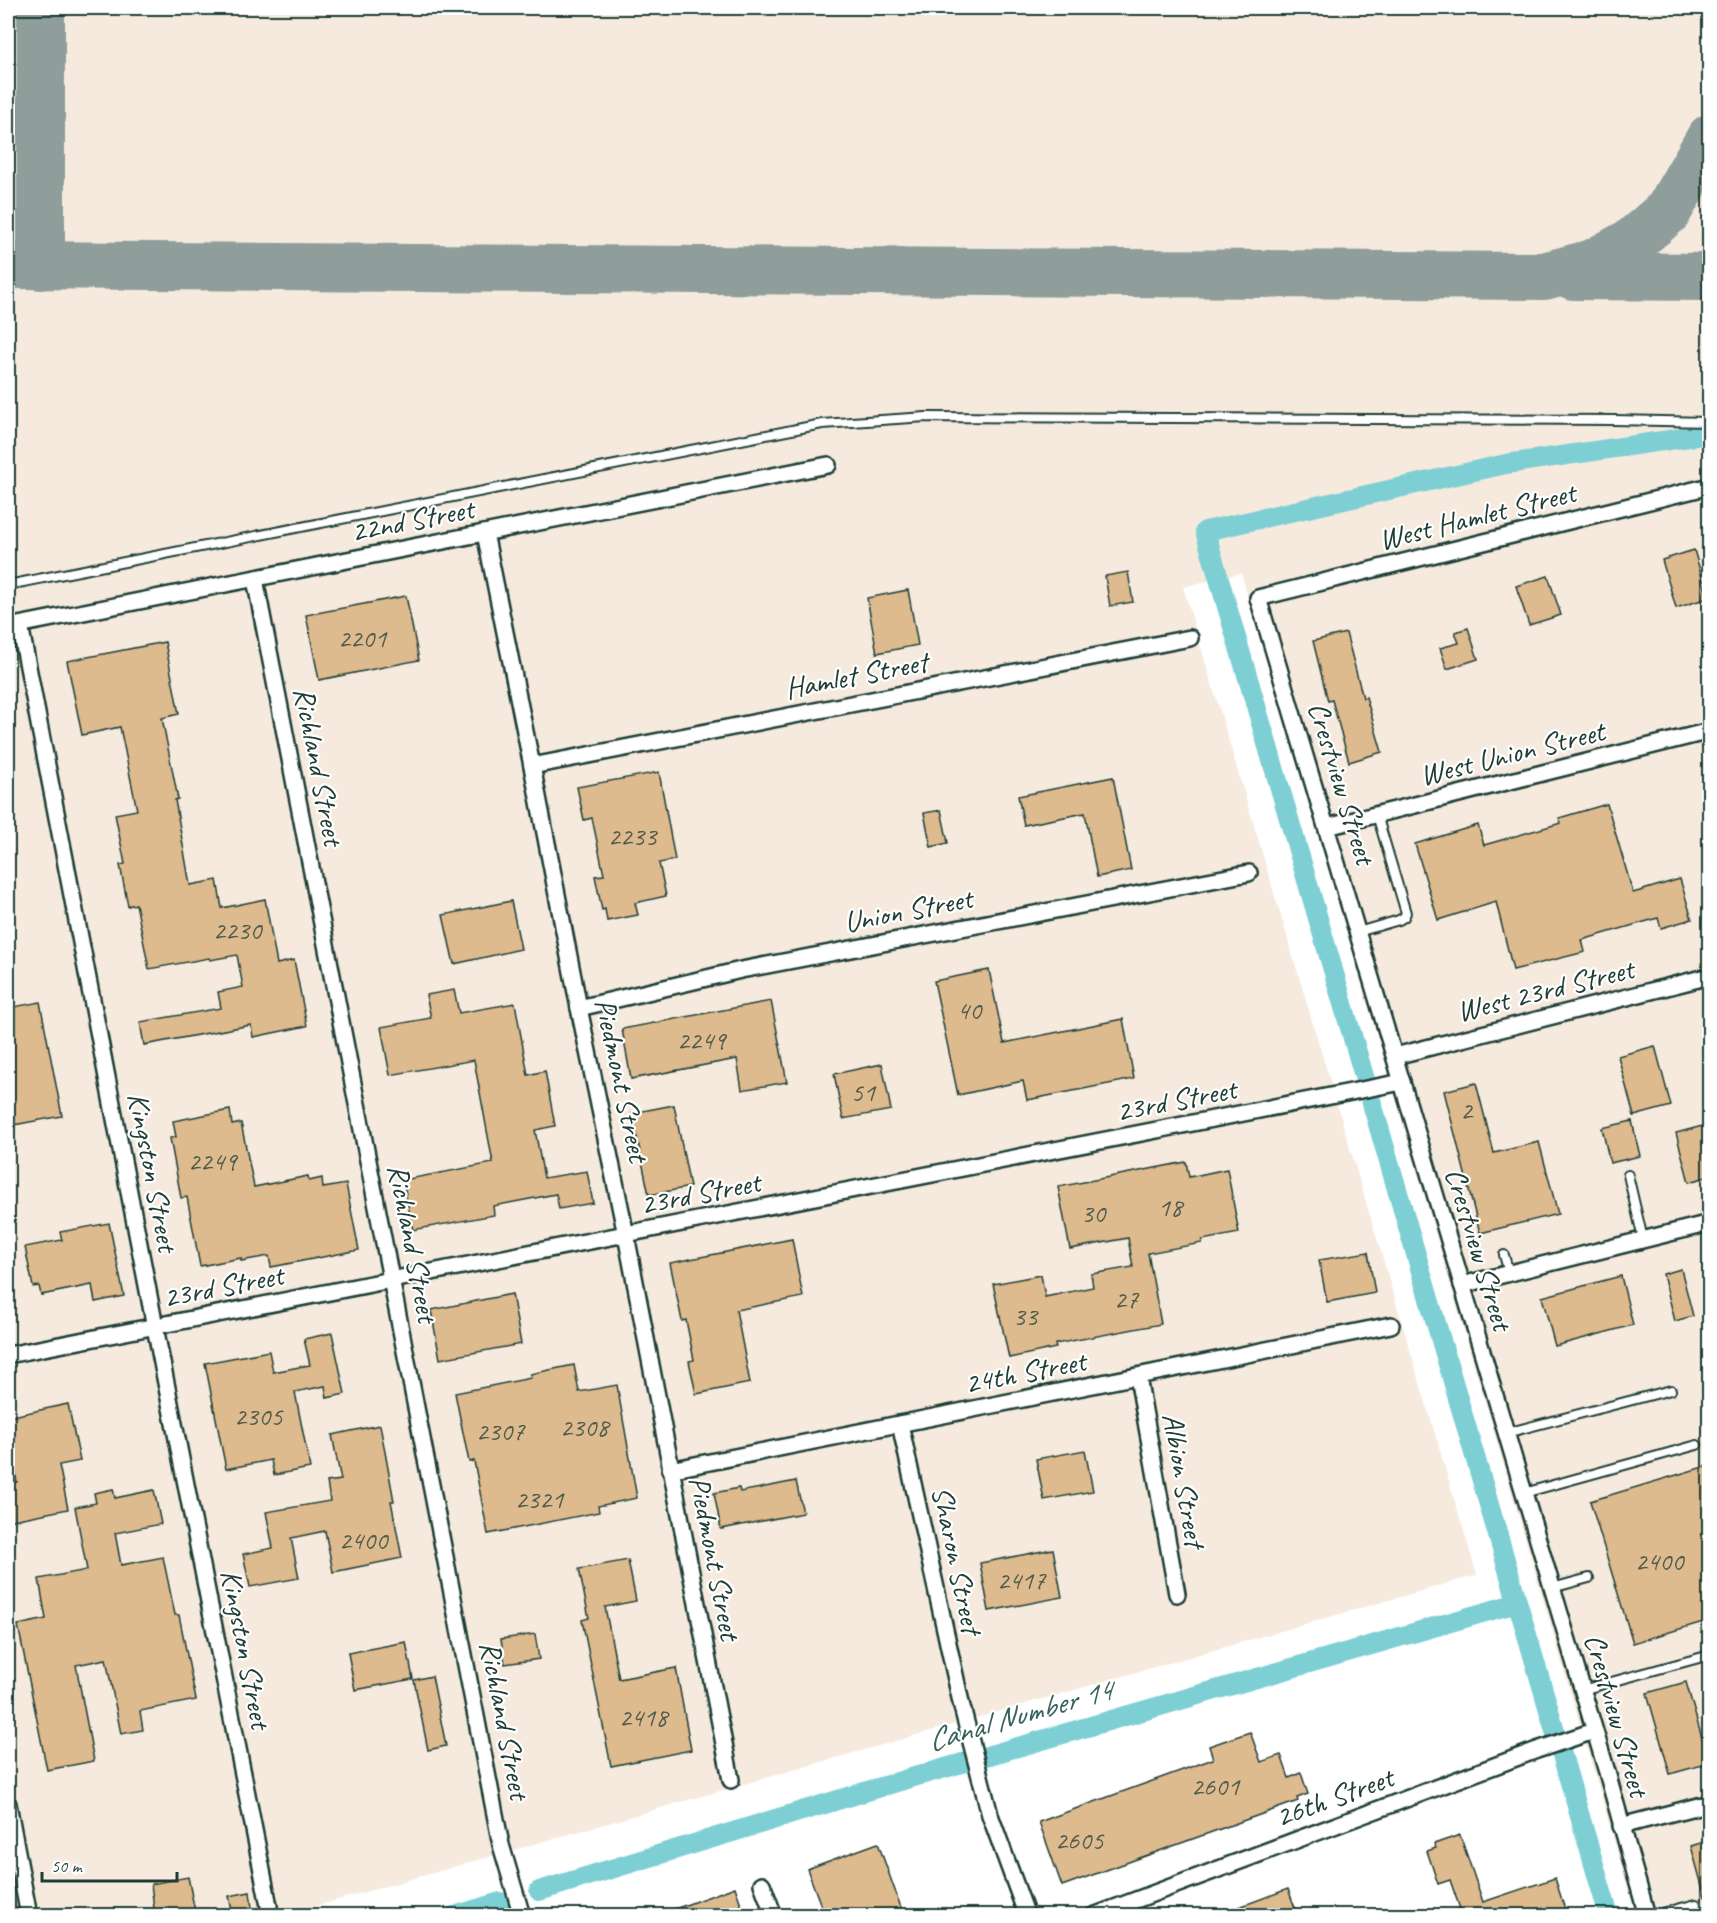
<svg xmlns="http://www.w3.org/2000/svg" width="1717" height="1923" font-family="Caveat,sans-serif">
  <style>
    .built { fill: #f5eadd }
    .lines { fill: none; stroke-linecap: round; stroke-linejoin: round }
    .canal { stroke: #7ecfd4; stroke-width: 20 }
    .taxiway { stroke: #8f9e9a; stroke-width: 48 }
    .building { fill: #deba8f; stroke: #1f3d34; stroke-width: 1.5 }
    .lane-casing { stroke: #1f3d34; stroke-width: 12 }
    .street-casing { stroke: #1f3d34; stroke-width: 20 }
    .lane { stroke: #fff; stroke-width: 8 }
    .street { stroke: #fff; stroke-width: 15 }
    .labels { text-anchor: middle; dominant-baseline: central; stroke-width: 4.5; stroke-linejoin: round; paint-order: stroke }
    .number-label { font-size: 27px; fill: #4f5c4b }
    .street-label { font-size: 30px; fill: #1f3d34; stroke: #fff }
    .water-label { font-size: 32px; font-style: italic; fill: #37625c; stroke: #fff }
  </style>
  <rect width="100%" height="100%" fill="#fff"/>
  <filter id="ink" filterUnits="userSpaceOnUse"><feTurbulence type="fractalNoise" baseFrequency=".0167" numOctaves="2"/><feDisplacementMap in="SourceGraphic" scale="12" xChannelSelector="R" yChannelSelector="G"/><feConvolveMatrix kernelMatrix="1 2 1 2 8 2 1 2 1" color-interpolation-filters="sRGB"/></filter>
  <g filter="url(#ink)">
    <path class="built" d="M8,8H1709V1915H1636L1241,573L1183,587L1477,1575L285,1915L8,1916Z"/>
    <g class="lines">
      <g class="canal">
        <path d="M539,1891L907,1779L1517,1603"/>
        <path d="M454,1916L500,1902"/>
        <path d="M1609,1916L1205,531L1506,464L1710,434"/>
      </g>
      <g class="taxiway">
        <path d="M41,8V266"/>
        <path d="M1653,224L1668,211L1710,138"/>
        <path d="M8,265L1544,276L1593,263L1633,241L1668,211"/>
        <path d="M1573,276L1710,277"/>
      </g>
    </g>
    <g class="building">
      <path d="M1694,550L1708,598L1676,608L1662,560Z"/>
      <path d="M1128,572L1133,602L1110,606L1105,576Z"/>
      <path d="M1548,576L1561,615L1529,625L1516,586Z"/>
      <path d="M908,590L918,645L877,653L867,598Z"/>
      <path d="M406,596L419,660L319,680L306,615Z"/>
      <path d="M1468,628L1478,659L1447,669L1440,648L1459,643L1455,632Z"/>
      <path d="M1346,633L1363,698L1366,697L1382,752L1349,762L1332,700L1328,701L1313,641Z"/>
      <path d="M165,642L179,714L162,718L178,799L175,800L190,885L217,880L222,908L265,899L277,964L294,960L307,1026L253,1037L251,1025L144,1045L140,1022L221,1008L218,992L243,987L237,955L210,960L209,958L149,969L136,904L128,906L120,865L125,864L115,814L137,810L120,727L82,735L67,661Z"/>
      <path d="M659,772L675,860L659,863L666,896L635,903L638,915L607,921L605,909L602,910L595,876L604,875L592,818L584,820L577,787Z"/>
      <path d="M1113,777L1131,870L1097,877L1085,813L1024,825L1018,796Z"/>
      <path d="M1607,804L1633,893L1680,879L1692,919L1661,928L1658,918L1582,940L1585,952L1513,970L1496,902L1438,920L1415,844L1478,825L1484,845L1561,823L1559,818Z"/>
      <path d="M941,810L948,843L931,847L924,813Z"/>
      <path d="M511,901L521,949L454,964L443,915Z"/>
      <path d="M989,970L1004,1043L1123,1019L1134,1079L1027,1100L1023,1081L958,1095L934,981Z"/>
      <path d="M454,990L459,1013L515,1003L528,1075L545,1071L555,1126L535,1130L544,1178L587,1171L593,1203L559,1209L556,1194L493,1206L494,1215L413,1230L403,1180L493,1163L474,1060L390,1075L381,1027L431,1018L426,995Z"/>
      <path d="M771,1001L787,1082L742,1090L737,1059L631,1079L622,1029Z"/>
      <path d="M40,1002L62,1116L8,1126V1008Z"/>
      <path d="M1655,1046L1671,1106L1634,1116L1618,1056Z"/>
      <path d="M882,1064L891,1110L843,1119L834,1074Z"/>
      <path d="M1476,1083L1494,1153L1539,1142L1558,1214L1480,1233L1444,1091Z"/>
      <path d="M674,1105L690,1187L649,1195L632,1113Z"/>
      <path d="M230,1110L232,1125L241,1123L254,1187L308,1176L309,1181L322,1178L323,1188L346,1184L359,1250L271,1267L269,1256L241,1261V1258L200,1266L187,1197L181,1198L170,1138L176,1137L173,1121Z"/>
      <path d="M1632,1121L1640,1156L1610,1163L1602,1128Z"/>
      <path d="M1710,1124V1176L1689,1182L1676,1133Z"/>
      <path d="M1186,1162L1189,1177L1227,1169L1239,1233L1202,1240V1243L1148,1253L1161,1324L1055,1344L1056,1348L1009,1358L993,1284L1041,1275L1045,1297L1093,1287L1091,1274L1133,1267L1128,1238L1070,1249L1058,1187Z"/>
      <path d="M109,1223L124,1296L95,1302L92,1285L41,1295L39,1286L33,1287L25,1247L62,1240L60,1232Z"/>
      <path d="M792,1239L803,1297L736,1310L750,1383L696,1394L689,1361L694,1360L686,1320L682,1321L670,1263Z"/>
      <path d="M1368,1252L1375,1293L1327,1302L1319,1260Z"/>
      <path d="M1681,1269L1693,1316L1675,1321L1663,1274Z"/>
      <path d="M1621,1276L1633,1325L1555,1346L1542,1297Z"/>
      <path d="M512,1294L521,1344L440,1359L431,1310Z"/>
      <path d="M332,1333L345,1394L327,1398L325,1386L295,1392L310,1468L274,1475L271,1460L226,1469L205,1363L269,1351L273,1372L310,1365L304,1339Z"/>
      <path d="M574,1365L579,1392L617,1385L637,1498L598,1506L599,1512L488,1534L474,1461L469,1462L455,1393L531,1378L530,1374Z"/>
      <path d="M68,1404L80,1461L59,1465L68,1509L8,1521V1484L17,1482L8,1440V1417Z"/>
      <path d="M380,1425L394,1501H391L402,1558L333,1572L325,1531L291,1538L299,1578L250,1587L243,1554L273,1548L266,1512L330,1501L327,1482L341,1480L332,1435Z"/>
      <path d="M1085,1450L1093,1491L1044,1500L1036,1459Z"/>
      <path d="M1710,1465V1620L1633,1643L1590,1501Z"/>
      <path d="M796,1481L803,1513L721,1529L714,1493L739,1488L740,1492Z"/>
      <path d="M113,1489L115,1498L154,1490L161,1524L115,1533L121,1565L163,1557L175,1615H179L196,1700L140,1711L143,1730L121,1734L106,1659L76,1665L94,1761L47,1770L18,1625L46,1619L39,1579L87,1570L75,1507L96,1503L94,1493Z"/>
      <path d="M1053,1549L1062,1597L989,1611L980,1563Z"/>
      <path d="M628,1560L636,1601L605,1607L619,1679L676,1668L691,1750L611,1766L582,1620L589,1618L579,1569Z"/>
      <path d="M535,1634L539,1659L505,1664L501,1639Z"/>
      <path d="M406,1642L413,1679L355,1690L348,1653Z"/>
      <path d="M432,1676L446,1746L428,1750L414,1680Z"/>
      <path d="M1686,1682L1709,1763L1670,1774L1647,1693Z"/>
      <path d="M1250,1732L1261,1762L1281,1755L1289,1778L1301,1773L1308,1794L1297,1798L1298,1801L1062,1886L1039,1822L1213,1759L1209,1746Z"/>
      <path d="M1460,1835L1483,1902L1555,1878L1567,1916H1450L1449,1912L1460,1909L1450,1880L1438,1884L1427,1851L1436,1848L1434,1844Z"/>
      <path d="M1710,1840V1896L1705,1897L1691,1846Z"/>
      <path d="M878,1843L904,1916H825L807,1869Z"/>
      <path d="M188,1877L196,1916H155L151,1884Z"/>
      <path d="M735,1887L745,1916H662L661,1914Z"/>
      <path d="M1288,1889L1298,1916H1221L1220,1914Z"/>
      <path d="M250,1892L253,1916H233L229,1896Z"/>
    </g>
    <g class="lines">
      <defs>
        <g id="lane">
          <path d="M8,585L822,424L926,417L1614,420L1710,422"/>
          <path d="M1358,932L1399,920L1404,917L1406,913L1377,815"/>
          <path d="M1628,1175L1643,1239"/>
          <path d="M1504,1255L1509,1273"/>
          <path d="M1506,1433L1671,1390"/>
          <path d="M1524,1493L1697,1445"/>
          <path d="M1552,1588L1589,1578"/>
          <path d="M1582,1690L1710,1655"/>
          <path d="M1651,1916L1696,1904"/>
        </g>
        <g id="street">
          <path d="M485,533L532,766L579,1008L626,1235L731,1780"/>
          <path d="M255,579L501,1845L522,1916"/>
          <path d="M20,625L155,1327L269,1906"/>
          <path d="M8,627L828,465"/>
          <path d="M532,766L1190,638"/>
          <path d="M1327,827L1710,731"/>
          <path d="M579,1008L741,970L1249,873"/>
          <path d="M1395,1056L1710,976"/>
          <path d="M1462,1285L1710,1223"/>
          <path d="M8,1355L1402,1082"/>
          <path d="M1138,1377L1177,1594"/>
          <path d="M900,1424L962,1707L990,1815L1027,1916"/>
          <path d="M670,1470L1391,1325"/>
          <path d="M8,1804L29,1916"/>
          <path d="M1621,1826L1710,1803"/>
          <path d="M762,1884L774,1916"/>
          <path d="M1093,1916L1537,1750L1594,1731"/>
          <path d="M1647,1916L1607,1772L1258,598L1710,486"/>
        </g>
      </defs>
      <use href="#lane" class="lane-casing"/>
      <use href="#street" class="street-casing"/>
      <use href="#lane" class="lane"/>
      <use href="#street" class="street"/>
    </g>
  </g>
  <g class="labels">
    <g class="number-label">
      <text x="362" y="638">2201</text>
      <text x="632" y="836">2233</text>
      <text x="237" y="930">2230</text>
      <text x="969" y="1010">40</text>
      <text x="701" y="1040">2249</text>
      <text x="863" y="1092">51</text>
      <text x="1466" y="1110">2</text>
      <text x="212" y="1161">2249</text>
      <text x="1170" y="1207">18</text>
      <text x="1093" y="1213">30</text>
      <text x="1126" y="1299">27</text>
      <text x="1025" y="1316">33</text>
      <text x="258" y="1416">2305</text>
      <text x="584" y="1427">2308</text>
      <text x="500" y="1431">2307</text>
      <text x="539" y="1499">2321</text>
      <text x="363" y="1540">2400</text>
      <text x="1659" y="1561">2400</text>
      <text x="1021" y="1580">2417</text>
      <text x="643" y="1717">2418</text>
      <text x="1215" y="1786">2601</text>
      <text x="1079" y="1840">2605</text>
    </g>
    <g class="street-label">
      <text transform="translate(1477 516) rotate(-14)">West Hamlet Street</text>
      <text transform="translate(412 520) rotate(-11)">22nd Street</text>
      <text transform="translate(856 675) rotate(-11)">Hamlet Street</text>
      <text transform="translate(1512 753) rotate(-14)">West Union Street</text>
      <text transform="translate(319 766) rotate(79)">Richland Street</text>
      <text transform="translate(1342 783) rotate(73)">Crestview Street</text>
      <text transform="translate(908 910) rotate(-11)">Union Street</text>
      <text transform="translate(1545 990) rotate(-14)">West 23rd Street</text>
      <text transform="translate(622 1080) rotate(78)">Piedmont Street</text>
      <text transform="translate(1176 1100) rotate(-11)">23rd Street</text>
      <text transform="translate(153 1172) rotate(79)">Kingston Street</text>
      <text transform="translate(700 1193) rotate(-11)">23rd Street</text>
      <text transform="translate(413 1243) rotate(79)">Richland Street</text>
      <text transform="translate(1479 1249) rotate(73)">Crestview Street</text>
      <text transform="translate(223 1286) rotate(-11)">23rd Street</text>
      <text transform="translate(1025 1372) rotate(-11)">24th Street</text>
      <text transform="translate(1184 1480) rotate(80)">Albion Street</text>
      <text transform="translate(715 1558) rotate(79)">Piedmont Street</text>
      <text transform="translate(957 1560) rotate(78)">Sharon Street</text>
      <text transform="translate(246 1649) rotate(79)">Kingston Street</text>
      <text transform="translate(1617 1715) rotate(74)">Crestview Street</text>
      <text transform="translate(505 1720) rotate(79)">Richland Street</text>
      <text transform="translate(1334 1797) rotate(-20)">26th Street</text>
    </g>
    <g class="water-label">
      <text transform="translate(1019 1715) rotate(-16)">Canal Number 14</text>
    </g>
  </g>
  <rect width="1717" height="1923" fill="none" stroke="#fff" stroke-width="30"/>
  <rect x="15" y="15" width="1687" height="1893" fill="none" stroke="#1f3d34" stroke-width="2" filter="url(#ink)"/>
  <path d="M42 1872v9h135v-9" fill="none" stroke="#1f3d34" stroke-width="3"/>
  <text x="51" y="1872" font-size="18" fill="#1f3d34" stroke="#ffffff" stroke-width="4.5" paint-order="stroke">50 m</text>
</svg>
